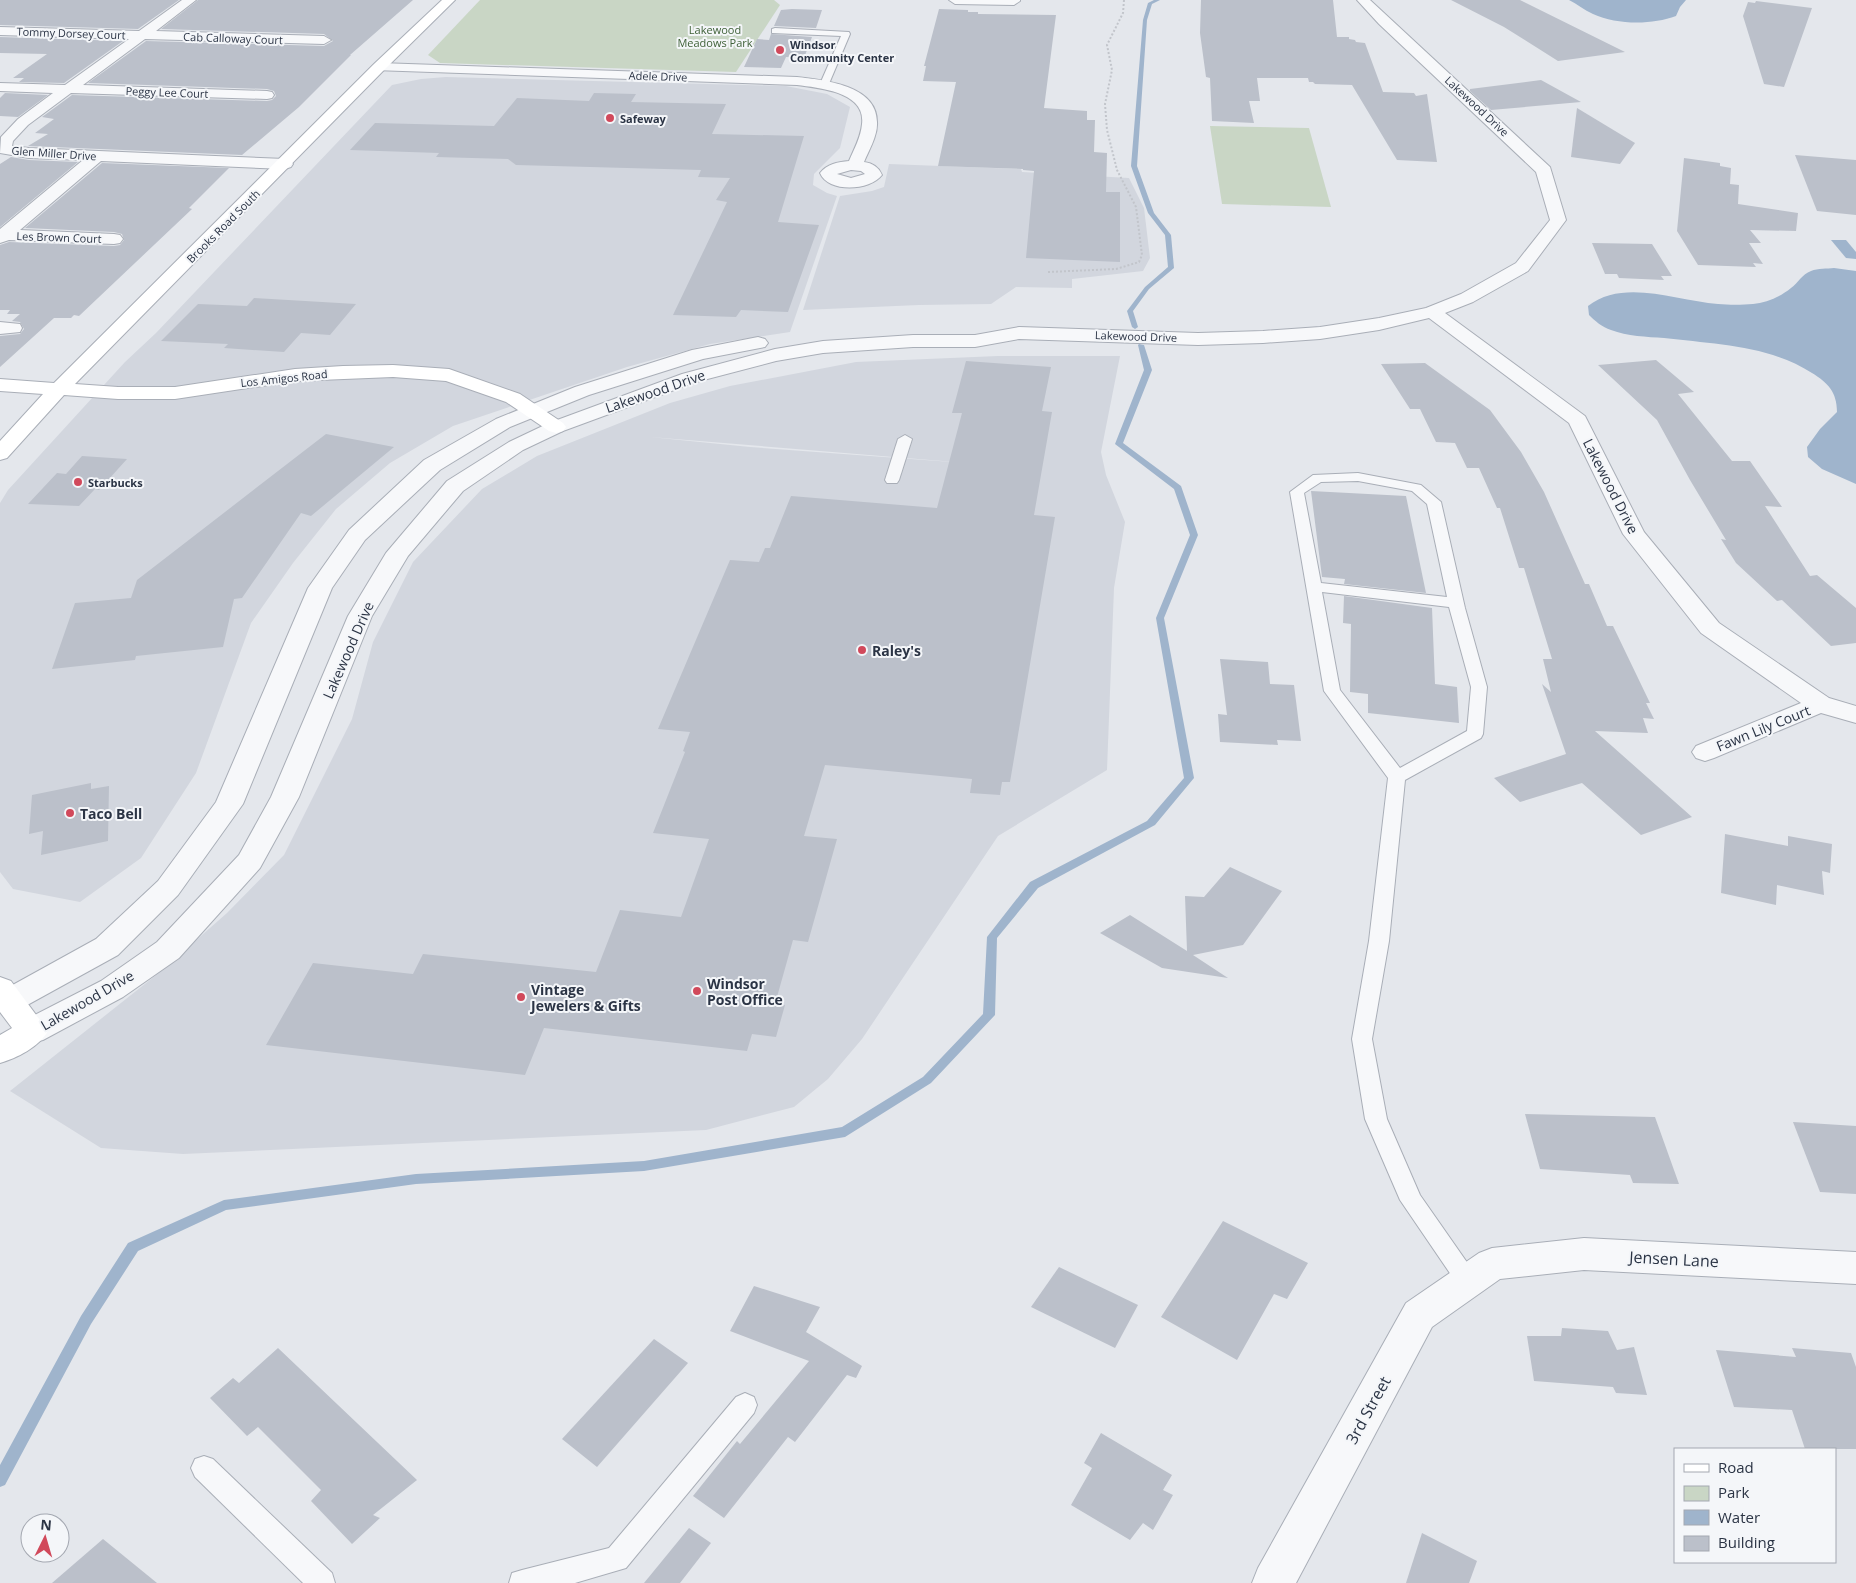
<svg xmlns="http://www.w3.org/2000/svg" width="1856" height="1583" font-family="'Open Sans',sans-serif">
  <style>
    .built { fill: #d2d6de; fill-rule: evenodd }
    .green { fill: #c9d6c5 }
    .water { fill: #9fb4cc }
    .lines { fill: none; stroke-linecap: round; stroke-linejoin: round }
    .stream { fill: #9fb4cc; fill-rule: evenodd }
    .building { fill: #bbc0ca }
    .lane-casing { stroke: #a9aeb7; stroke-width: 2 }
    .street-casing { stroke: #a9aeb7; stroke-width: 2 }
    .secondary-casing { stroke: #a9aeb7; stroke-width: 2 }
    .path { stroke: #c2c5cb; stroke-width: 2; stroke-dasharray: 2 2; stroke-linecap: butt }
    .lane { fill: #f7f8fa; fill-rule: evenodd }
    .street { fill: #f7f8fa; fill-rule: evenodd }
    .secondary { fill: #fff; fill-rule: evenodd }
    .poi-dot { fill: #d1495b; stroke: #f4f6f9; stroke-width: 2 }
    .labels { text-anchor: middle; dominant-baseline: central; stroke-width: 4; stroke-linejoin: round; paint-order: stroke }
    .far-park-label { font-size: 11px; fill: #3f6138; stroke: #f4f6f9 }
    .far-street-label { font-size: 11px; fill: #2b3445; stroke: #f4f6f9 }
    .far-poi-label { font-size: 11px; font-weight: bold; fill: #2b3445; stroke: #f4f6f9; text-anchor: start }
    .street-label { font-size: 14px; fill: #2b3445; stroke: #f4f6f9 }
    .poi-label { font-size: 14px; font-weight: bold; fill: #2b3445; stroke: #f4f6f9; text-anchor: start }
    .near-street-label { font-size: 16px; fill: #2b3445; stroke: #f4f6f9 }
  </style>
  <rect width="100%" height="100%" fill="#e4e7ec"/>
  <g class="built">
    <path d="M446,77L786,86L827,94L850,107L840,148L814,174L813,185L827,193L837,196L790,332L710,344L627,367L453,426L390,463L336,509L293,563L251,623L196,773L141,858L80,902L13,889L0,872V503L8,490L125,362L156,333L392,85L421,79Z"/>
    <path d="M889,164L1021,169L1022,172L1129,178L1144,208L1150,258L1143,271L1072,279V288L1016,287L991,304L919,305L803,310L840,196L872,191L884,187Z"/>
    <path d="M998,356H1120L1101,452L1106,475L1125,522L1114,588L1107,770L998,836L862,1039L828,1079L794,1107L706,1130L183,1154L101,1148L10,1091L160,972L227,913L284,855L352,719L373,642L413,562L482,489L537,456L670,403L730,386L856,362ZM650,437L979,464L750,447Z"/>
  </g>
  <g class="green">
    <path d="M480,0H774L780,5L736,72L440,63L428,55Z"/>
    <path d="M1210,126L1309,128L1331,207L1222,204Z"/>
  </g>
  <g class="water">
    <path d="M1569,0H1686L1680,7L1676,16C1652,25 1617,25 1593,14C1584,10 1577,4 1569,0Z"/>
    <path d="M1831,240H1846L1856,252V259L1846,258Z"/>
    <path d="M1834,268L1856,271V484L1822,469L1808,457L1807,447L1820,429L1837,412C1837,392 1828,383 1812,373C1769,345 1713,344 1664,338C1647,337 1627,336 1611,330C1602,327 1595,321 1589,315L1588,306C1624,278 1677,301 1718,304C1729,305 1742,305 1753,304C1766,303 1780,297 1791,288C1798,283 1802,274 1811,271C1818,268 1827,269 1834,268Z"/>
  </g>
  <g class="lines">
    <g class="stream">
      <path d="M1154,0H1160L1152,4L1147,20L1137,166L1154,213L1171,235L1174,268L1149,289L1133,311L1138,327L1135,329L1132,327L1127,311L1145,287L1168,267L1165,235L1148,213L1131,166L1143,20L1148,3Z"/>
      <path d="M1139,344L1144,345L1152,370L1123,443L1181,486L1198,535L1164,618L1194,778L1155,825L1038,888L997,938L995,1015L931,1083L845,1137L644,1171L416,1184L226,1210L138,1251L91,1324L5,1485L0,1487V1465L81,1316L128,1243L224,1200L416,1174L644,1161L842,1127L923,1077L983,1014L987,937L1030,882L1147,821L1184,778L1156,618L1190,535L1174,489L1115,444L1144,370L1138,345Z"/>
    </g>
  </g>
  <g class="building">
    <path d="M0,0H179L138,29L0,25Z"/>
    <path d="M198,0H413L350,55H351L299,107L242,155L28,146L48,134L35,133L54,119L42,117L72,95L267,101L272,100L276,96L274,91L267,89L88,83L146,41L324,46L333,41L324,34L161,29Z"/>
    <path d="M1201,0H1333L1337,37H1349V39L1355,40L1356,42L1365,43L1383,92L1414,93L1416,96L1427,94L1437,162L1397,160L1352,85L1315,84L1313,82H1309L1308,78H1257L1260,101H1249L1254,123L1212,121L1210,78L1206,77L1200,33Z"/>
    <path d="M1451,0H1520L1625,52L1558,61L1504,27Z"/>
    <path d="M1756,1L1812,8L1784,87L1764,84L1743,16L1748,2L1755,3Z"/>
    <path d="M792,9L822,10L816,28L774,26L781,10Z"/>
    <path d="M939,9L968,10V12H978V14L1056,15L1044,108L1087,111V120H1095L1094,152L1107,153L1106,192H1120V262L1026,258L1034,171L1023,170V169L938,166L956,82L923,81L926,66H924Z"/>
    <path d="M771,34L812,37L804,58L786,57L781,68L744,67L757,39L769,40Z"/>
    <path d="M0,37L123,41L64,83L19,82L24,78H13L47,54L0,53Z"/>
    <path d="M1541,80L1581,102L1491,110L1470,91V89Z"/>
    <path d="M5,93L48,95L18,117L0,116V98Z"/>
    <path d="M594,93L636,94L631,102L726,104L712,134L804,136L778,222L819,225L788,312L741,310L736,317L673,315L727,202L716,200L730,178L698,177L701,170L516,165L508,159L436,157L439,153L350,150L375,123L494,126L517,98L589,101Z"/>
    <path d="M1577,108L1635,143L1620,164L1571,157Z"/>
    <path d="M1795,155L1856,160V215L1817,211Z"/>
    <path d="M11,157L29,160L78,162L0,227V164Z"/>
    <path d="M1684,158L1720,163V166L1731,168L1730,184L1739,185L1738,204L1798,213L1796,231L1750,230L1761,243H1749L1763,264L1753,263L1756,267L1698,265L1677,231Z"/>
    <path d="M102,163L229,168L189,208L192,209L79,316L74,315L71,318H54L0,367V336L20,334L24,329L20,322L12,321L20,314H7L10,310H0V245L9,242L114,246L120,245L124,240L122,234L114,232L25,228Z"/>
    <path d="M1592,243L1652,244L1672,276H1661L1664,280L1619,278L1617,274H1605Z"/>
    <path d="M254,298L356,304L330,335L301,333L284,352L224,348L228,344L161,341L198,304L247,306Z"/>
    <path d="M1656,360L1694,392L1678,394L1732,461H1750L1782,507L1765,506L1810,576L1817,575L1856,608V643L1831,646L1782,600L1777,601L1736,563L1721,539L1726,540L1690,480L1657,420L1598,365Z"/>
    <path d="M966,361L1051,367L1042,411L1052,412L1034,515L1055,517L1010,782H1002L1000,795L970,793L972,779L825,765L804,836L837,839L808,942L793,940L775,1004L785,1005L776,1037L752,1034L747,1051L544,1028L525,1075L266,1045L313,963L413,974L423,954L596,972L620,910L681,917L709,839L653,833L685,752L683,751L690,732L658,729L730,560L759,562L765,548H770L791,496L937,508L962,413H952Z"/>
    <path d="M1425,363L1490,410L1521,452L1544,492L1585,584H1589L1607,626H1613L1650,703H1646L1654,719L1643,718L1648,733L1595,731L1692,817L1641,835L1582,783L1520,802L1494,778L1566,754L1542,684L1551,692L1543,659H1552L1524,568H1519L1500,508H1497L1479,468H1467L1455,443L1436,442L1420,409H1410L1381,364Z"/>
    <path d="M326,434L394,447L311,516L301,513L242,598L234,599L223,647L136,656L135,660L52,669L75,603L131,598L137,580Z"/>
    <path d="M82,456L127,459L99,490L95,489L79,506L28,504L57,473L66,474Z"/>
    <path d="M1311,491L1406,496L1426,593L1344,584L1345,579L1322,577Z"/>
    <path d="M1344,596L1432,608L1435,684L1457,687L1459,723L1368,713V694L1350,692L1351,624L1343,623Z"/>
    <path d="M1220,659L1268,662L1270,684L1294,685L1301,741L1277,740L1278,745L1220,742L1218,714L1227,715Z"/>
    <path d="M91,783V789L109,786L108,841L41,855L43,831L29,834L32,795Z"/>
    <path d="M1725,834L1788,846V836L1832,844L1830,873L1822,871L1824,895L1777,885L1776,905L1721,893Z"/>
    <path d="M1230,867L1282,891L1243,945L1193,955L1228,978L1162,968L1100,933L1130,915L1187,951L1185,896L1204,897Z"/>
    <path d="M1525,1114L1655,1117L1679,1184L1633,1183L1630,1175L1540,1169Z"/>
    <path d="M1793,1122L1856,1126V1194L1820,1192Z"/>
    <path d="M1223,1221L1308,1263L1287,1299L1274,1294L1237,1360L1161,1317Z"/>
    <path d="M1059,1267L1138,1305L1115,1348L1031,1307Z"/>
    <path d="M754,1286L820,1307L806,1332L862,1366L856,1378L847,1375L795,1442L788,1437L724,1518L693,1496L737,1441L740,1444L809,1361L730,1331Z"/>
    <path d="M1562,1328L1608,1331L1617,1350L1634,1347L1647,1395L1616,1393L1613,1387L1534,1381L1527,1336H1561Z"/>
    <path d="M654,1339L688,1363L597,1467L562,1439Z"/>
    <path d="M278,1348L417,1480L373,1515L380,1518L352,1544L311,1501L321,1490L258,1427L247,1436L210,1398L233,1378L239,1383Z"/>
    <path d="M1792,1348L1851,1353L1856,1367V1449H1805L1792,1410L1734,1407L1716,1350L1796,1357Z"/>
    <path d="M1101,1433L1172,1475L1163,1490L1173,1495L1153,1530L1143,1523L1130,1540L1071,1505L1092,1468L1084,1463Z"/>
    <path d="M689,1528L711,1543L680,1583H644Z"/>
    <path d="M1422,1533L1477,1561L1469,1583H1406Z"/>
    <path d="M103,1539L157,1583H52Z"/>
  </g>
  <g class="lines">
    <defs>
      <g id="lane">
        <path d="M775,28L849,32L850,34L828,86L825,87L820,84L841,36L772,33V29Z"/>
        <path d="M905,435L912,439L899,480L897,483H887L885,480L898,439Z"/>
        <path d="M1358,473L1421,485L1441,502L1465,608L1487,687L1483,734L1481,738L1405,780L1389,941L1372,1039L1387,1119L1420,1195L1480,1281L1476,1288L1468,1291L1460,1288L1400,1200L1365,1119L1352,1039L1369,941L1388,778L1324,691L1290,492L1313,475ZM1358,481L1412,491L1427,504L1447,597L1321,583L1304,493L1321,482ZM1322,592L1449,607L1471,687L1467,731L1400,768L1340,690Z"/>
        <path d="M745,1393L754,1397L757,1405L754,1413L626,1568L575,1583H509L512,1573L522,1570L609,1548L736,1397Z"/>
        <path d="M204,1456L213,1459L332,1573L335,1583H303L195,1477L191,1468L195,1459Z"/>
      </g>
      <g id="street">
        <path d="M182,0H196L156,31L324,36L331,40L324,44L145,39L83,85L267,91L272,92L274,95L272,98L267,99L71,93L28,125L13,141L12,146L29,148L285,159L291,161L293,164L291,167L285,169L101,161L20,230L114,234L120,235L123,239L120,243L114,244L9,240L0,243V229L83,160L29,158L0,153L1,137L18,119L53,93L0,91V83L65,85L129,39L0,35V27L139,31Z"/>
        <path d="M949,0H1020V1L1014,5L955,4Z"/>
        <path d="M1357,0H1370L1550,167L1566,220L1528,271L1473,302L1445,313L1585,416L1644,532L1719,623L1829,698L1856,706V723L1821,713L1714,758L1705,761L1696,758L1692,752L1696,746L1801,703L1701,633L1623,534L1569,423L1429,318L1379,330L1320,339L1263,343L1198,345L1019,339L975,347H913L823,353L776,361L696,382L563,431L523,450L463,491L408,556L372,616L299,797L260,868L179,958L123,997L43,1040L32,1043L21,1040L16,1031L21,1022L101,981L157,942L239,855L271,797L348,616L386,553L447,481L509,442L549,423L682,374L775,349L823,341L913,335H975L1019,327L1198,333L1263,331L1320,327L1379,318L1426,308L1461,294L1516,263L1550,220L1536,172L1379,24Z"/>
        <path d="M379,63L797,77C824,80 877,85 877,122C878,135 869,150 864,162C872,163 879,167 882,175C870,191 828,193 820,173C827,164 838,162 849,161C854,149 861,137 862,124C866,92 820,88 797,85L374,70L372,67ZM851,170L861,171L865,174L851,178L837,174Z"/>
        <path d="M0,322L20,324L22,328L20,332L0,334Z"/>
        <path d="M758,337L765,339L768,343L765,347L703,359L589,395L510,427L440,470L365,540L332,588L243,804L178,895L118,955L20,1009L9,1013L0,1010V992L96,939L158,881L216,802L308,588L349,530L424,460L496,419L575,387L692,350Z"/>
        <path d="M1584,1238L1856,1252V1284L1584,1270L1500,1279L1432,1327L1296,1583H1252L1258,1568L1406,1303L1479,1253L1492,1248Z"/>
      </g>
      <g id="secondary">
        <path d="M442,0H455L384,70L75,384L118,387H175L295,369L343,366L393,365L449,369L520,394L563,423L566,427L563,431L556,433L549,431L506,402L446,381L393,377L295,381L175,399H118L64,395L7,458L0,460V441L43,394L0,391V379L54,383L374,64Z"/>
        <path d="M0,977L11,981L48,1031C39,1047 17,1058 0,1063V1035L12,1028L0,1012Z"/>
      </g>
    </defs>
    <use href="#lane" class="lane-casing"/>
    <use href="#street" class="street-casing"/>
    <use href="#secondary" class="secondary-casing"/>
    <path class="path" d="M1048,272L1116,269L1139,262L1142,255L1136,207L1117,170L1107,130L1105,104L1112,70L1107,45L1123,13L1124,0"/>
    <use href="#lane" class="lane"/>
    <use href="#street" class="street"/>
    <use href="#secondary" class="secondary"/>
  </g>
  <g class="poi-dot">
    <circle cx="780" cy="50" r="5"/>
    <circle cx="610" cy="118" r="5"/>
    <circle cx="78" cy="482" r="5"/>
    <circle cx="862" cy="650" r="5"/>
    <circle cx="70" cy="813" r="5"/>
    <circle cx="697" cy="991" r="5"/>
    <circle cx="521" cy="997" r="5"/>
  </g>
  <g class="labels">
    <g class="far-park-label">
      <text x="715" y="29">Lakewood<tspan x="715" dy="13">Meadows Park</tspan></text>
    </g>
    <g class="far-street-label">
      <text transform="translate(71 33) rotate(2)">Tommy Dorsey Court</text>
      <text transform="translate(233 38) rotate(2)">Cab Calloway Court</text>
      <text transform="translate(658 76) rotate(2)">Adele Drive</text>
      <text transform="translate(167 92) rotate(2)">Peggy Lee Court</text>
      <text transform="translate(1477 106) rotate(43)">Lakewood Drive</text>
      <text transform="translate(54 153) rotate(4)">Glen Miller Drive</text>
      <text transform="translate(223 226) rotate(-45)">Brooks Road South</text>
      <text transform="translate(59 237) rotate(2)">Les Brown Court</text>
      <text transform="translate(1136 336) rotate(2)">Lakewood Drive</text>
      <text transform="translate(284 378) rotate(-6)">Los Amigos Road</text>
    </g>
    <g class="far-poi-label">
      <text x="790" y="44">Windsor<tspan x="790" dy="13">Community Center</tspan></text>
      <text x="620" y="118">Safeway</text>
      <text x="88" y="482">Starbucks</text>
    </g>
    <g class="street-label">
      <text transform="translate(655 391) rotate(-19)">Lakewood Drive</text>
      <text transform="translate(1611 486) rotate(63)">Lakewood Drive</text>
      <text transform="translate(348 650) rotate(-66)">Lakewood Drive</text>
      <text transform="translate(1763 728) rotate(-22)">Fawn Lily Court</text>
      <text transform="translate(87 1000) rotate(-30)">Lakewood Drive</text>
    </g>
    <g class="poi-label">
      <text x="872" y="650">Raley's</text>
      <text x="80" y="813">Taco Bell</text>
      <text x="707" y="983">Windsor<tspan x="707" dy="16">Post Office</tspan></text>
      <text x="531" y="989">Vintage<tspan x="531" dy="16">Jewelers &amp; Gifts</tspan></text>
    </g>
    <g class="near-street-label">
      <text transform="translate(1674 1259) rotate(3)">Jensen Lane</text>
      <text transform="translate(1368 1410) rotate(-61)">3rd Street</text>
    </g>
  </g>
  <rect x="1674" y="1448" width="162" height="115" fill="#f4f6f9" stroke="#a4a8b1"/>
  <rect x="1684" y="1464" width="25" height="8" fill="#ffffff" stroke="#a4a8b1"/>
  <text x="1718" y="1473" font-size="15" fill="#2b3445">Road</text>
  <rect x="1684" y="1486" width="25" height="15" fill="#c9d6c5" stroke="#a4a8b1"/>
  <text x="1718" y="1498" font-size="15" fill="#2b3445">Park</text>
  <rect x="1684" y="1510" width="25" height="15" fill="#9fb4cc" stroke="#a4a8b1"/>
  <text x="1718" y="1523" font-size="15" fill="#2b3445">Water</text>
  <rect x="1684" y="1536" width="25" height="15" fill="#bbc0ca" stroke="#a4a8b1"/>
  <text x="1718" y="1548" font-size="15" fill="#2b3445">Building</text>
  <g transform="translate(45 1538) rotate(5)"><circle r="24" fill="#f4f6f9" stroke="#a4a8b1"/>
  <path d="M0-4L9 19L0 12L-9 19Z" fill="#d1495b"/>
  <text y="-8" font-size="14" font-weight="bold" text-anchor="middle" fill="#2b3445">N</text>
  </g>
</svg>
